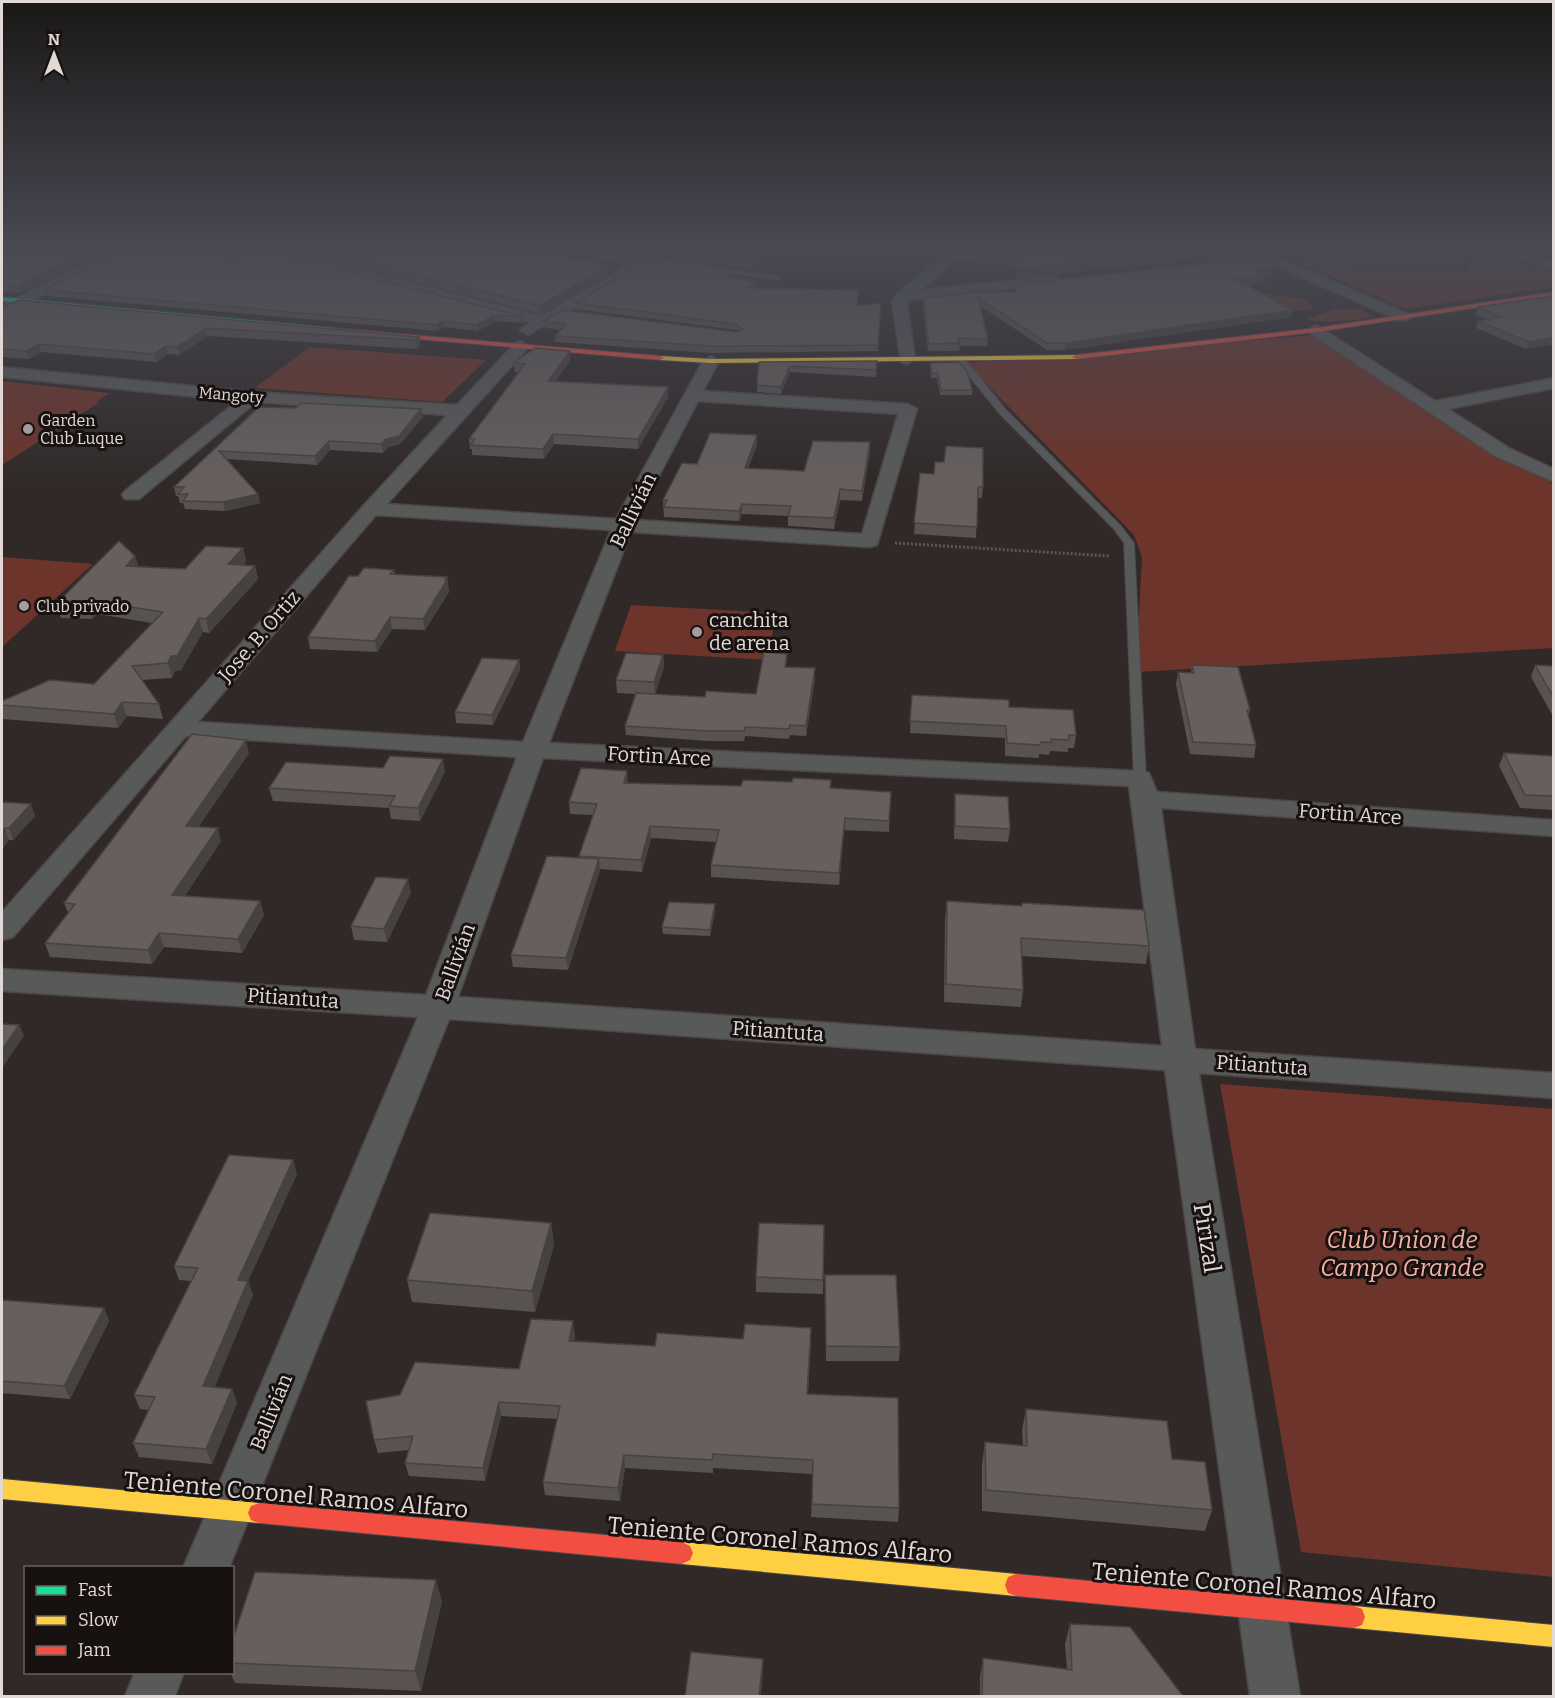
<svg xmlns="http://www.w3.org/2000/svg" width="1555" height="1698" font-family="Bitter,serif">
  <style>
    .green { fill: #6d342b }
    .lines { fill: none; stroke-linecap: round; stroke-linejoin: round }
    .lane-casing { stroke: #4c4645; stroke-width: 2 }
    .street-casing { stroke: #4c4645; stroke-width: 3 }
    .fast-casing { stroke: #4c4645; stroke-width: 2 }
    .slow-casing { stroke: #4c4645; stroke-width: 2 }
    .jam-casing { stroke: #4c4645; stroke-width: 2 }
    .path { stroke: #595858; stroke-width: 3; stroke-dasharray: 2 2; stroke-linecap: butt }
    .lane { fill: #585a5a; fill-rule: evenodd }
    .street { fill: #585a5a; fill-rule: evenodd }
    .fast { fill: #16e098; fill-rule: evenodd }
    .slow { fill: #ffcf43; fill-rule: evenodd }
    .jam { fill: #f24e42; fill-rule: evenodd }
    .wall { fill: #585251 }
    .shaded-wall { fill: #474242 }
    .building { fill: #665f5e; stroke: #474242; stroke-width: 1.5 }
    .poi-dot { fill: #a49b9a; stroke: #171110; stroke-width: 2 }
    .labels { text-anchor: middle; dominant-baseline: central; stroke-width: 6; stroke-linejoin: round; paint-order: stroke }
    .far-street-label { font-size: 16px; fill: #e2d9d7; stroke: #171110 }
    .far-poi-label { font-size: 16px; fill: #e2d9d7; stroke: #171110; text-anchor: start }
    .street-label { font-size: 20px; fill: #e2d9d7; stroke: #171110 }
    .poi-label { font-size: 20px; fill: #e2d9d7; stroke: #171110; text-anchor: start }
    .near-street-label { font-size: 24px; fill: #e2d9d7; stroke: #171110 }
    .near-park-label { font-size: 24px; font-style: italic; fill: #f6b1a3; stroke: #171110 }
  </style>
  <rect width="100%" height="100%" fill="#302928"/>
  <g class="green">
    <path d="M1290,246H1469L1462,272L1288,258Z"/>
    <path d="M1480,247L1553,274V287L1405,309L1296,261L1466,273Z"/>
    <path d="M1260,293L1305,299L1315,310H1292Z"/>
    <path d="M1336,309H1360L1372,316C1363,320 1316,325 1307,319Z"/>
    <path d="M1314,335L1553,484V648L1136,672L1142,557L1134,535L966,363Z"/>
    <path d="M310,347L486,360L442,402L255,388Z"/>
    <path d="M2,381L109,393L96,402H100L2,465Z"/>
    <path d="M2,557L93,564L2,647Z"/>
    <path d="M631,605L776,613L768,660L615,651Z"/>
    <path d="M1220,1084L1553,1109V1577L1301,1552Z"/>
  </g>
  <g class="lines">
    <defs>
      <g id="lane">
        <path d="M721,268L777,276L780,278L777,280L719,271Z"/>
        <path d="M957,357H963L1006,410L1120,525L1134,543L1146,779L1144,782L1140,783L1134,779L1124,543L1114,529L1000,414L957,361Z"/>
      </g>
      <g id="street">
        <path d="M96,246H159L233,252L283,250L541,316L661,246H678L528,335L520,330L530,322L283,258L233,260L131,252L2,315V305L113,251Z"/>
        <path d="M956,246H971L921,290L1055,276L1062,280L1055,284L909,300L907,302L915,359L907,364L901,362L892,301L898,293Z"/>
        <path d="M1489,246H1509L1554,262V271Z"/>
        <path d="M1267,253L1408,314L1411,317L1408,320H1398L1265,261L1218,266L1211,262L1218,258Z"/>
        <path d="M1316,325L1435,401L1554,378V388L1448,409L1509,448L1554,469V482L1495,456L1310,333L1308,330Z"/>
        <path d="M521,341L529,346L527,349L387,504L616,519L703,361L711,356L719,361L703,391L908,404L917,409L877,545L870,547L631,532L549,743L1140,771L1149,773L1157,792L1554,820V836L1161,808L1195,1049L1554,1073V1098L1199,1073L1300,1696H1250L1165,1070L449,1019L229,1568H183L418,1017L2,991V969L426,995L517,757L186,736L13,937L2,940V912L364,505L447,415L256,402L139,499H125L122,495L125,491L237,401L2,377V367L252,392L457,405L515,343ZM698,401L898,414L862,534L636,520ZM376,515L611,530L523,742L198,722ZM543,758L1129,786L1162,1046L458,997Z"/>
        <path d="M135,1672H184L175,1696H125Z"/>
      </g>
      <path id="fast" d="M2,297L334,328L338,330L334,332L2,301Z"/>
      <g id="slow">
        <path d="M1076,355H1079V359L711,363L660,360L656,358L660,356L711,359Z"/>
        <path d="M2,1479L259,1503L267,1506L270,1513L267,1520L259,1523L2,1499Z"/>
        <path d="M682,1542L1016,1574L1024,1577L1027,1585L1024,1593L1016,1596L682,1564L674,1560L671,1553L674,1546Z"/>
        <path d="M1354,1606L1554,1625V1647L1354,1628L1346,1625L1343,1617L1346,1609Z"/>
      </g>
      <g id="jam">
        <path d="M1554,292V296L1316,332L1076,359L1072,357L1076,355L1316,328Z"/>
        <path d="M331,328L660,356L664,358L660,360L334,332H331Z"/>
        <path d="M259,1503L682,1542L690,1546L693,1553L690,1560L682,1564L259,1523L251,1520L248,1513L251,1506Z"/>
        <path d="M1016,1574L1354,1606L1362,1609L1365,1617L1362,1625L1354,1628L1016,1596L1008,1593L1005,1585L1008,1577Z"/>
      </g>
    </defs>
    <use href="#lane" class="lane-casing"/>
    <use href="#street" class="street-casing"/>
    <use href="#fast" class="fast-casing"/>
    <use href="#slow" class="slow-casing"/>
    <use href="#jam" class="jam-casing"/>
    <path class="path" d="M895,543L1109,556"/>
    <use href="#lane" class="lane"/>
    <use href="#street" class="street"/>
    <use href="#fast" class="fast"/>
    <use href="#slow" class="slow"/>
    <use href="#jam" class="jam"/>
  </g>
  <g class="wall">
    <path d="M2,246H105L107,252L21,293L2,292Z"/>
    <path d="M189,246H517L608,266L609,274L541,314L284,248L233,250Z"/>
    <path d="M543,246H656L625,265Z"/>
    <path d="M790,246L749,269L664,257V249Z"/>
    <path d="M952,246L938,258L922,256V248Z"/>
    <path d="M1239,246L1237,254L1016,278L1017,266L959,260V252Z"/>
    <path d="M1532,246H1554V252Z"/>
    <path d="M1275,266L1274,273L1262,274L1265,283L1245,285L1291,317L1065,350H1047L980,306L988,339L987,346H960L959,351H928L923,305V298L967,293V291L1015,292Z"/>
    <path d="M737,276L734,278L757,287L756,288L857,306L881,303L878,351L711,353L555,342V336L561,330L545,328L544,321L736,332L738,331L736,330L576,309V303Z"/>
    <path d="M45,290L524,317L525,323L495,321L478,331L444,327L438,331L46,296Z"/>
    <path d="M1554,296V344L1526,349L1476,328L1478,321L1487,319L1476,315L1478,307Z"/>
    <path d="M2,307L419,337L420,346L417,349L208,336L179,355L168,354L157,362L41,352L29,359L2,357Z"/>
    <path d="M570,351V360L555,382L668,387V397L638,449L554,444L544,459L472,455V449H470L469,439L519,373L515,372L514,363Z"/>
    <path d="M877,361L876,377L790,372L781,394L757,392L759,362Z"/>
    <path d="M930,363L972,390V395H940L937,378H931Z"/>
    <path d="M259,407L296,408L421,409L423,417L400,444L388,447L383,453L330,450L317,465L227,459L258,494L260,503L225,511L185,509L183,503H180L178,496H176L174,487Z"/>
    <path d="M757,435V445L748,468L804,471L870,442V451L862,501L840,500L834,529L788,526V516L742,514L739,521L664,517L663,500L697,464Z"/>
    <path d="M920,473L983,487L982,498H978L976,538L914,534Z"/>
    <path d="M243,548L246,561L243,565L255,566L258,579L209,633L203,632L181,670L175,671L172,678L142,680L159,704L163,719L127,716L118,728L2,719V701L94,684L152,623L97,614L92,619L61,618L56,604L135,556L138,566L185,569Z"/>
    <path d="M394,570L395,575L447,577L449,592L425,630L392,629L377,652L310,649L308,637L358,576Z"/>
    <path d="M787,654L786,667L815,668V678L806,736L790,735L789,739L745,736L744,741H708L626,735L625,726L636,694L617,693L616,680L663,655L664,667L655,694L705,697L756,694Z"/>
    <path d="M519,660L520,670L493,725L456,723L455,712Z"/>
    <path d="M1192,665L1250,710L1248,716L1256,745L1254,758L1190,754L1176,684L1178,672L1191,673Z"/>
    <path d="M1535,665L1554,666V718L1531,677Z"/>
    <path d="M912,695L1009,707L1076,735L1074,748H1068V752L1050,751L1049,755L1039,754V758L1005,756V738L910,733Z"/>
    <path d="M249,753L199,826L221,841L185,896L260,901L264,915L242,953L164,947L152,964L50,957L45,943L68,913L64,903Z"/>
    <path d="M1504,753L1554,756V810L1520,808L1499,766Z"/>
    <path d="M383,768L445,772L420,821L391,819L389,808L273,801L269,788Z"/>
    <path d="M830,789L891,792L889,832L844,830L839,885L711,877V865L716,842L651,838L642,872L600,869L568,970L513,967L511,955L579,857L593,815L570,814L569,802Z"/>
    <path d="M955,794L1010,829L1008,842L954,839Z"/>
    <path d="M2,802L35,816L13,840H9L2,849Z"/>
    <path d="M411,892L387,942L354,940L351,926Z"/>
    <path d="M947,901L1022,906V903L1149,946L1146,964L1021,956L1023,990L1021,1007L944,1002L945,919Z"/>
    <path d="M715,904V911L710,936L663,934L662,927Z"/>
    <path d="M297,1174L248,1281L253,1295L214,1387L232,1389L237,1403L212,1464L139,1457L133,1443L149,1410L140,1409L134,1395L192,1281L179,1280L174,1266Z"/>
    <path d="M551,1223L554,1245L535,1312L412,1302L407,1280Z"/>
    <path d="M824,1225L823,1294L756,1292V1277Z"/>
    <path d="M825,1275L900,1347L899,1361H826Z"/>
    <path d="M2,1300L104,1308L109,1321L70,1399L2,1393Z"/>
    <path d="M575,1335L574,1341L655,1346L743,1339L811,1341L808,1394L899,1508L898,1522L811,1517L813,1474L713,1468V1473L625,1468L620,1501L545,1495L543,1482L557,1419L501,1416L485,1481L409,1476L405,1463L409,1450L378,1453L374,1440L519,1369Z"/>
    <path d="M1026,1409L1172,1459L1212,1510L1205,1531L982,1511V1464L985,1442L1023,1446L1022,1430Z"/>
    <path d="M442,1601L421,1691L235,1683L230,1672H232V1642Z"/>
    <path d="M1070,1624L1183,1696H980V1677L983,1658L1067,1669L1065,1644Z"/>
  </g>
  <g class="shaded-wall">
    <path d="M101,246H105L107,252L21,293L18,286Z"/>
    <path d="M643,246H656L625,265L624,257Z"/>
    <path d="M777,246H790L749,269V262Z"/>
    <path d="M943,246H952L938,258L939,249Z"/>
    <path d="M1239,246L1237,254L1016,278L1017,269Z"/>
    <path d="M608,266L609,274L541,314L540,306Z"/>
    <path d="M1275,266L1274,273L1251,275L1252,269Z"/>
    <path d="M737,270V276L726,282V277Z"/>
    <path d="M1266,276L1265,283L1234,286L1235,279Z"/>
    <path d="M757,281V287L748,294V288Z"/>
    <path d="M1293,310L1291,317L1065,350L1066,343Z"/>
    <path d="M494,315L495,321L478,331L477,325Z"/>
    <path d="M443,321L444,327L438,331L437,325Z"/>
    <path d="M206,328L208,336L179,355L177,347Z"/>
    <path d="M419,337L420,346L417,349L416,340Z"/>
    <path d="M1554,337V344L1526,349L1529,342Z"/>
    <path d="M39,344L41,352L29,359L26,351Z"/>
    <path d="M166,346L168,354L157,362L154,354Z"/>
    <path d="M570,351V360L549,391L548,381Z"/>
    <path d="M790,366V372L781,394V387Z"/>
    <path d="M668,387V397L638,449V439Z"/>
    <path d="M421,409L423,417L400,444L388,447L383,453L381,444L386,439Z"/>
    <path d="M553,434L554,444L544,459L543,449Z"/>
    <path d="M757,435V445L745,478V468Z"/>
    <path d="M329,441L330,450L317,465L315,456Z"/>
    <path d="M870,442V451L862,501V491Z"/>
    <path d="M840,489V500L834,529V518Z"/>
    <path d="M258,494L260,503L225,511L223,502Z"/>
    <path d="M742,504V514L739,521V511Z"/>
    <path d="M243,548L246,561L232,578L228,564Z"/>
    <path d="M135,556L139,570L126,566Z"/>
    <path d="M255,566L258,579L209,633L206,619Z"/>
    <path d="M447,577L449,592L425,630L423,619Z"/>
    <path d="M93,601L97,614L92,619L88,606Z"/>
    <path d="M390,617L392,629L377,652L375,641Z"/>
    <path d="M199,618L203,632L181,670L175,671L172,678L168,663L171,656Z"/>
    <path d="M663,655L664,667L655,695L654,682Z"/>
    <path d="M519,660L520,670L493,725L492,715Z"/>
    <path d="M815,668V678L806,736V726Z"/>
    <path d="M122,702L127,716L118,728L114,714Z"/>
    <path d="M246,740L249,753L190,839L186,826Z"/>
    <path d="M443,759L445,772L420,821L418,808Z"/>
    <path d="M627,771L628,783H624Z"/>
    <path d="M31,804L35,816L13,840L9,828Z"/>
    <path d="M845,818L844,830L839,885V873Z"/>
    <path d="M650,826L651,838L642,872L641,860Z"/>
    <path d="M5,828L9,840L2,849V831Z"/>
    <path d="M218,828L221,841L176,909L172,895Z"/>
    <path d="M599,859L600,870L568,970L566,958Z"/>
    <path d="M408,879L411,892L387,942L384,929Z"/>
    <path d="M260,901L264,915L242,953L238,939Z"/>
    <path d="M715,904V911L710,936V930Z"/>
    <path d="M159,933L164,947L152,964L148,950Z"/>
    <path d="M19,1025L24,1036L2,1068V1050Z"/>
    <path d="M293,1160L297,1174L248,1281L253,1295L209,1401L203,1386L238,1280Z"/>
    <path d="M551,1223L554,1245L535,1312L532,1291Z"/>
    <path d="M104,1308L109,1321L70,1399L64,1386Z"/>
    <path d="M573,1321L575,1335L571,1355L569,1341Z"/>
    <path d="M232,1389L237,1403L212,1464L206,1449Z"/>
    <path d="M499,1402L501,1416L485,1481L483,1468Z"/>
    <path d="M624,1455L625,1468L620,1501L618,1488Z"/>
    <path d="M436,1580L442,1601L421,1691L415,1671Z"/>
    <path d="M763,1659V1673L761,1696H759Z"/>
  </g>
  <g class="building">
    <path d="M2,246H101L18,286L2,285Z"/>
    <path d="M305,246H517L608,266L540,306Z"/>
    <path d="M575,246H643L624,257Z"/>
    <path d="M669,246H777L749,262L664,249Z"/>
    <path d="M924,246H943L939,249L922,248Z"/>
    <path d="M966,246H1235L1017,269L1018,258L959,252Z"/>
    <path d="M130,249L232,257L282,255L524,317L494,315L477,325L443,321L437,325L45,290Z"/>
    <path d="M653,257L737,270L726,277L757,281L748,288L858,290L857,306L881,303L878,345L711,346L555,336L566,324L544,321L564,310L736,332L742,329L736,324L576,303Z"/>
    <path d="M1258,258L1275,266L1252,269L1266,276L1235,279L1293,310L1066,343H1047L978,298L988,339L958,338L960,343L929,344L923,298L971,293L967,291L1016,292V284Z"/>
    <path d="M1554,296V337L1529,342L1478,321L1502,317L1478,307Z"/>
    <path d="M19,300L419,337L416,340L206,328L177,347L166,346L154,354L39,344L26,351L2,349V307Z"/>
    <path d="M535,348L570,351L548,381L668,387L638,439L553,434L543,449L471,445L475,439H469L525,364L514,363Z"/>
    <path d="M877,361L876,370L790,366L781,387L757,385L759,362Z"/>
    <path d="M959,362L967,371L972,390H941L938,374L932,373L930,363Z"/>
    <path d="M301,403L421,409L399,436L386,439L381,444L329,441L315,456L219,451L258,494L223,502L183,501L188,494H178L184,487H174L259,407L296,408Z"/>
    <path d="M710,433L757,435L745,468L804,471L813,441L870,442L862,491L840,489L834,518L788,516L791,506L742,504L739,511L664,507L667,500H663L682,463L697,464Z"/>
    <path d="M946,446L983,448V487H978L977,527L914,523L920,473L934,474L935,462H944Z"/>
    <path d="M119,541L135,556L126,566L185,569L206,546L243,548L228,564L255,566L206,619L199,618L177,656H171L168,663L132,666L159,704L122,702L114,714L2,705V701L50,680L94,684L163,612L93,601L88,606L56,604Z"/>
    <path d="M364,568L394,570L390,574L447,577L445,580H447L423,619L390,617L375,641L308,637L349,576H358Z"/>
    <path d="M764,652L787,654L785,667L815,668L806,726L790,725L789,729L745,727L744,731H708L625,726L636,693L705,697L706,691L756,694Z"/>
    <path d="M626,653L663,655L654,682L616,680Z"/>
    <path d="M482,658L519,660L492,715L455,712Z"/>
    <path d="M1192,665L1238,667L1250,710H1247L1256,745L1193,742L1178,672L1194,673Z"/>
    <path d="M1535,665L1554,666V698Z"/>
    <path d="M912,695L1009,700V707L1073,710L1076,735H1069V740L1051,739V742H1041L1040,745L1007,743L1006,726L910,721Z"/>
    <path d="M192,734L246,740L186,826L218,828L172,895L260,901L238,939L159,933L148,950L45,943L75,904L64,903Z"/>
    <path d="M1504,753L1554,756V796L1525,795Z"/>
    <path d="M390,756L443,759L418,808L389,806L395,796L269,788L286,762L383,768Z"/>
    <path d="M581,768L627,771L624,783L741,786L743,780L792,782L793,778L831,780L830,788L891,792L889,821L845,818L839,873L711,865L719,830L650,826L641,860L579,856L597,804L569,802Z"/>
    <path d="M955,794L1008,797L1010,829L955,826Z"/>
    <path d="M2,802L31,804L9,828H5L2,831Z"/>
    <path d="M547,856L599,859L566,958L511,955Z"/>
    <path d="M376,877L408,879L384,929L351,926Z"/>
    <path d="M947,901L1022,906V903L1144,910L1149,946L1021,938L1023,990L946,984Z"/>
    <path d="M669,902L715,904L710,930L662,927Z"/>
    <path d="M2,1024L19,1025L2,1050Z"/>
    <path d="M229,1155L293,1160L238,1280L248,1281L203,1386L232,1389L206,1449L133,1443L155,1397L134,1395L198,1268L174,1266Z"/>
    <path d="M430,1213L551,1223L532,1291L407,1280Z"/>
    <path d="M759,1223L824,1225L823,1280L756,1277Z"/>
    <path d="M825,1275H896L900,1347L826,1346Z"/>
    <path d="M2,1300L104,1308L64,1386L2,1381Z"/>
    <path d="M531,1319L573,1321L569,1341L655,1346L657,1333L743,1339L745,1324L811,1328L807,1394L898,1398L899,1508L812,1504L813,1460L713,1454L712,1460L624,1455L618,1488L543,1482L560,1406L499,1402L483,1468L405,1463L413,1436L374,1440L366,1401L400,1395L415,1362L519,1369Z"/>
    <path d="M1026,1409L1167,1421L1172,1459L1205,1462L1212,1510L986,1490L985,1442L1027,1446Z"/>
    <path d="M255,1572L436,1580L415,1671L232,1663V1642Z"/>
    <path d="M1070,1624L1130,1627L1183,1696H982L983,1658L1072,1670Z"/>
    <path d="M691,1652L763,1659L759,1696H685Z"/>
  </g>
  <linearGradient id="sky" x2="0" y2="1"><stop stop-color="#1a1716"/><stop offset="0.51" stop-color="#484953"/><stop offset="1" stop-color="#484953" stop-opacity="0"/></linearGradient>
  <rect width="1555" height="484" fill="url(#sky)"/>
  <g class="poi-dot">
    <circle cx="28" cy="429" r="6"/>
    <circle cx="24" cy="606" r="6"/>
    <circle cx="697" cy="632" r="6"/>
  </g>
  <g class="labels">
    <g class="far-street-label">
      <text transform="translate(231 395) rotate(5)">Mangoty</text>
    </g>
    <g class="far-poi-label">
      <text x="40" y="420">Garden<tspan x="40" dy="18">Club Luque</tspan></text>
      <text x="36" y="606">Club privado</text>
    </g>
    <g class="street-label">
      <text transform="translate(633 510) rotate(-64)">Ballivián</text>
      <text transform="translate(259 636) rotate(-49)">Jose. B. Ortiz</text>
      <text transform="translate(659 756) rotate(3)">Fortin Arce</text>
      <text transform="translate(1350 814) rotate(4)">Fortin Arce</text>
      <text transform="translate(455 962) rotate(-70)">Ballivián</text>
      <text transform="translate(293 998) rotate(4)">Pitiantuta</text>
      <text transform="translate(778 1031) rotate(4)">Pitiantuta</text>
      <text transform="translate(1262 1065) rotate(4)">Pitiantuta</text>
      <text transform="translate(271 1412) rotate(-68)">Ballivián</text>
    </g>
    <g class="poi-label">
      <text x="709" y="620">canchita<tspan x="709" dy="23">de arena</tspan></text>
    </g>
    <g class="near-street-label">
      <text transform="translate(1207 1238) rotate(81)">Pirizal</text>
      <text transform="translate(296 1495) rotate(5)">Teniente Coronel Ramos Alfaro</text>
      <text transform="translate(780 1540) rotate(5)">Teniente Coronel Ramos Alfaro</text>
      <text transform="translate(1264 1586) rotate(5)">Teniente Coronel Ramos Alfaro</text>
    </g>
    <g class="near-park-label">
      <text x="1402" y="1240">Club Union de<tspan x="1402" dy="28">Campo Grande</tspan></text>
    </g>
  </g>
  <rect width="1555" height="1698" fill="none" stroke="#e2d9d7" stroke-width="6"/>
  <rect x="24" y="1566" width="210" height="108" fill="#171110" stroke="#686160" stroke-width="1.5"/>
  <rect x="36" y="1586" width="30" height="9" fill="#16e098" stroke="#686160" stroke-width="1.5"/>
  <text x="78" y="1596" font-size="18" fill="#e2d9d7">Fast</text>
  <rect x="36" y="1616" width="30" height="9" fill="#ffcf43" stroke="#686160" stroke-width="1.5"/>
  <text x="78" y="1626" font-size="18" fill="#e2d9d7">Slow</text>
  <rect x="36" y="1646" width="30" height="9" fill="#f24e42" stroke="#686160" stroke-width="1.5"/>
  <text x="78" y="1656" font-size="18" fill="#e2d9d7">Jam</text>
  <g transform="translate(54 54)" stroke="#171110" stroke-width="4.5" paint-order="stroke">
  <path d="M0-4.5L10 22L0 15L-10 22Z" fill="#e2d9d7"/>
  <text y="-9" font-size="16" font-weight="bold" text-anchor="middle" fill="#e2d9d7">N</text>
  </g>
</svg>
